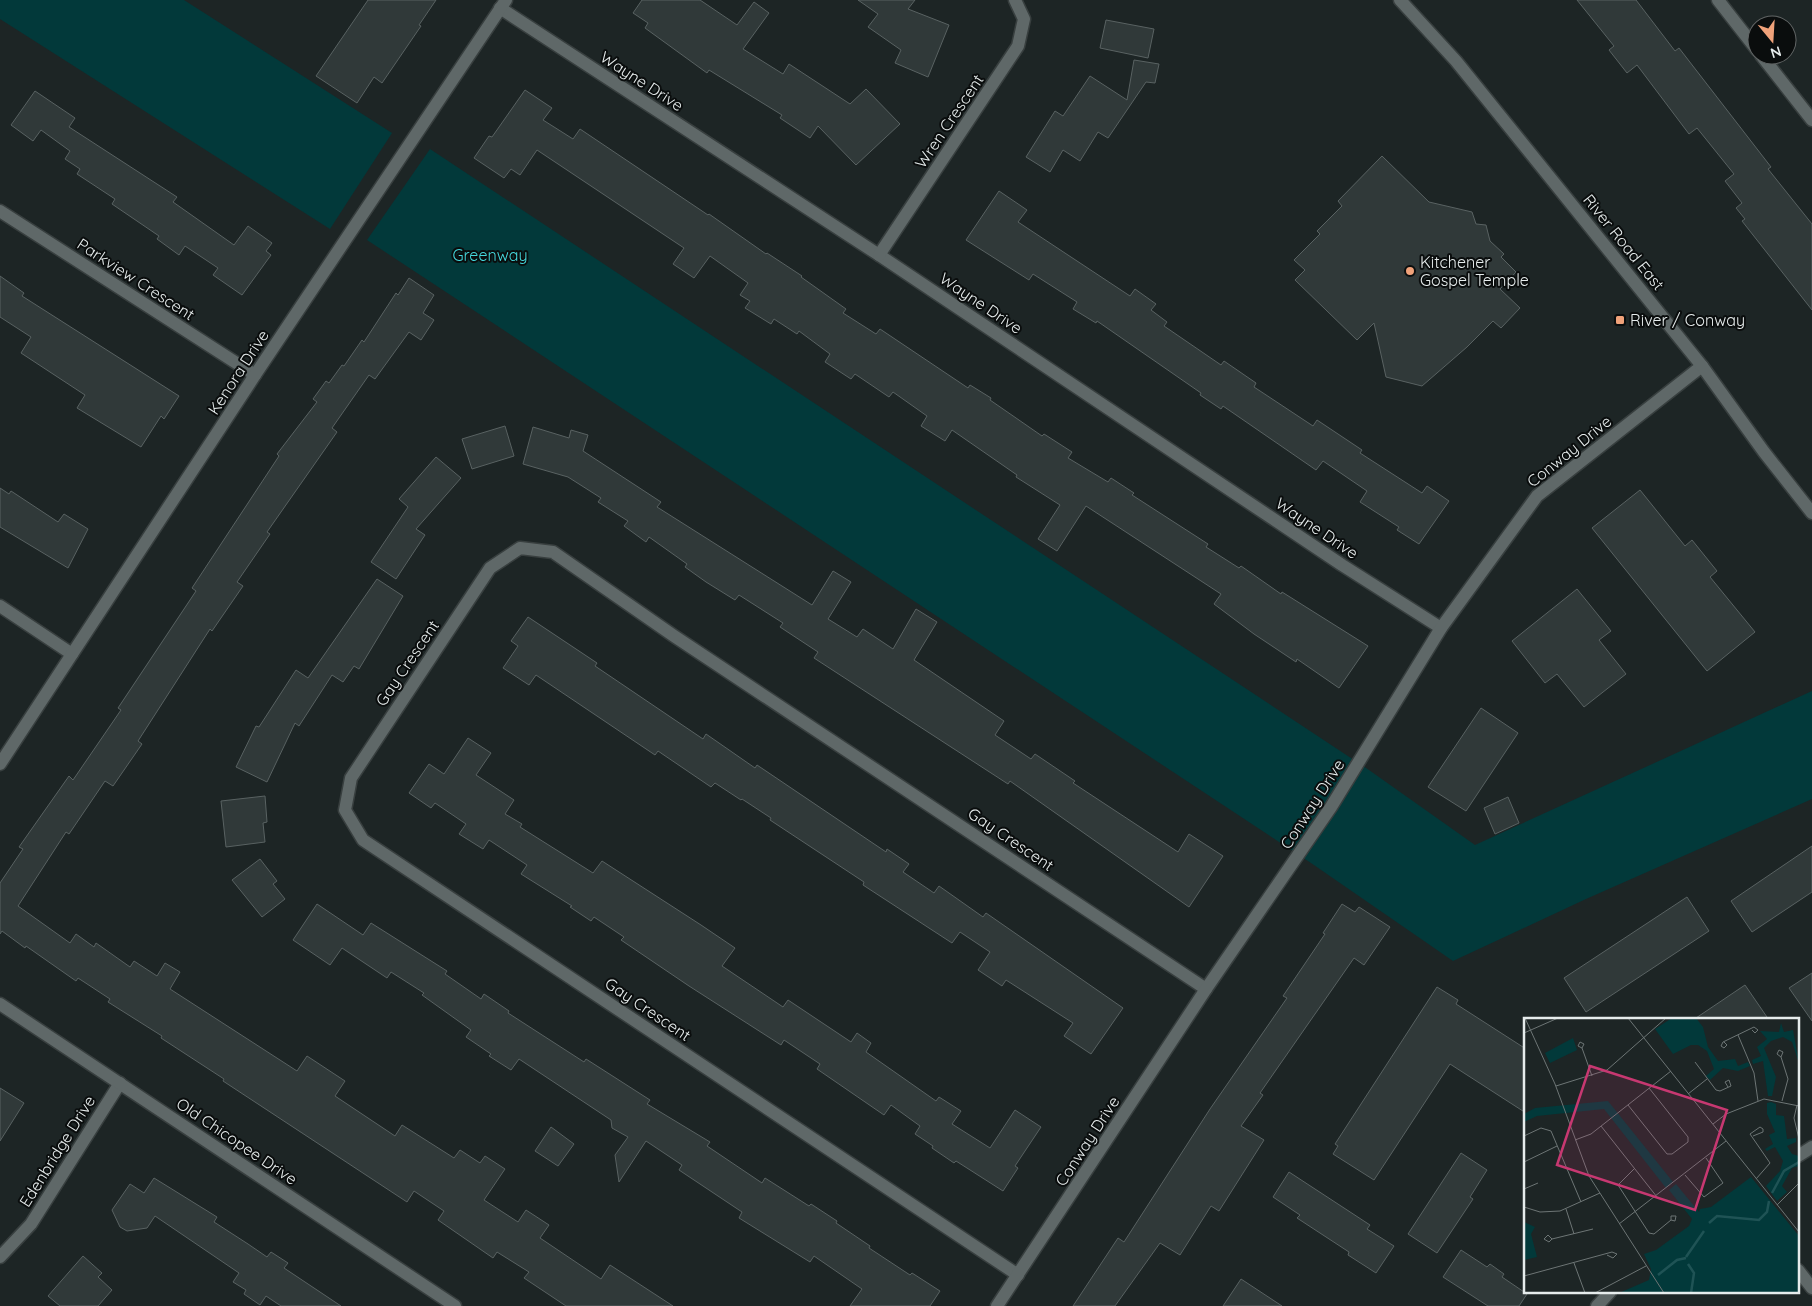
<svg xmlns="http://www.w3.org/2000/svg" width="1812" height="1306" font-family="Quicksand,sans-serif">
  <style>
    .green { fill: #02393a }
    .building { fill: #303939; stroke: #596262 }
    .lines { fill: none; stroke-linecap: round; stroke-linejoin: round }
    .minor-casing { stroke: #383f3f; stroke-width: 15 }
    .tertiary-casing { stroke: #383f3f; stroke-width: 15 }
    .minor { stroke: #5f6868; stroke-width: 12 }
    .tertiary { stroke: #5f6868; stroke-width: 12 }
    .poi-dot { fill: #f0a27a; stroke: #0a0d0d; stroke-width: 2 }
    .labels { text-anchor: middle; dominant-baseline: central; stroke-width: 4; stroke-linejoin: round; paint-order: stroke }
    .street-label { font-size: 16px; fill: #e6ecec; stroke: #0a0d0d }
    .park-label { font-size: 16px; fill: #44d8dc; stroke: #0a0d0d }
    .poi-label { font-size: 16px; fill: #e6ecec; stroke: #0a0d0d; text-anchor: start }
    .inset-river { fill: none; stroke: #1f5355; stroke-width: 2.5 }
    .inset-road { fill: none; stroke: #6d7575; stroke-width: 1 }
    .view { fill: #c73871; fill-opacity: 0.15; stroke: #c73871; stroke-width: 2.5 }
    .inset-edge { fill: none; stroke: #e6ecec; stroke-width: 2.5 }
  </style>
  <rect width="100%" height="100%" fill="#1d2525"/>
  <g class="green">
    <path d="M0,0H184L392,133L330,229L0,19Z"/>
    <path d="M430,149L1369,770L1475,845L1812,691V799L1586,899L1453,961L1311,863L367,240Z"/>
  </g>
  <g class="building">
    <path d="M368,0H436L419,25L421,26L382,83L374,77L357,103L316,76Z"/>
    <path d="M642,0H700L737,25L754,2L769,13L743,49L783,74L789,64L850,104L866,89L900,124L856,165L818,126L810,138L780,118L782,115L709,70L707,73L645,28L648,23L633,13Z"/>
    <path d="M858,0H915L908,9L949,25L928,77L895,63L901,50L868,27L878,14Z"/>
    <path d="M1577,0H1636L1675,51L1679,48L1771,167L1768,169L1812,224V310L1742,221L1745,219L1736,208L1742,203L1725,181L1734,174L1697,128L1689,134L1637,65L1627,73L1609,50L1614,46Z"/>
    <path d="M1106,20L1154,29L1148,58L1100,48Z"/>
    <path d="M1134,60L1159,64L1155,83L1146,82L1108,138L1098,132L1080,161L1063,150L1050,172L1026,157L1055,111L1063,116L1090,76L1127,100Z"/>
    <path d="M525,90L552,108L543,120L573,139L580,129L708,215L709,214L766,254L767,253L802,276L801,277L846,309L843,313L876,334L880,329L968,388L970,385L991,398L990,400L1042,436L1044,434L1072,452L1068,458L1108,482L1111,478L1134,493L1132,495L1208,544L1206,547L1239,568L1241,566L1281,594L1282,592L1368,646L1339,688L1297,659L1296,662L1254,634L1214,604L1221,594L1086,506L1057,551L1038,539L1060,505L1016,477L1017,475L952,430L945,441L921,426L927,416L893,392L889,397L855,374L851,379L825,362L830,354L799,331L797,334L774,319L771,324L745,308L750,301L740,295L748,283L710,256L694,278L673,264L684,248L537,150L520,175L511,169L504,178L474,158L489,136L492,137Z"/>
    <path d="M35,91L75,118L69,127L177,197L173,202L234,245L248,226L272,243L266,251L271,255L242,295L213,275L218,268L185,246L179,255L157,239L159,236L112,204L115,199L77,174L80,169L65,159L70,151L41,130L33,141L11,125Z"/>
    <path d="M1382,156L1429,202L1472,212L1476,224L1486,225L1490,241L1504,254L1501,257L1516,272L1500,289L1520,308L1501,328L1493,321L1467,347L1422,386L1386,377L1374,323L1357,340L1295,280L1305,270L1294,260L1320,234L1317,231L1342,206L1338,201Z"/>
    <path d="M999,191L1027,210L1018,222L1130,296L1135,289L1156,304L1151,310L1167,322L1164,326L1221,365L1224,361L1256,383L1254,387L1313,426L1317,420L1362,450L1360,453L1422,493L1427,486L1449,501L1419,544L1397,530L1399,527L1360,502L1367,491L1323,461L1316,470L1223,406L1221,409L1200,395L1201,393L1097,321L1096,323L1073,309L1077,302L1033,274L1029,280L966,240Z"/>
    <path d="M0,276L24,293L22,296L179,396L164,419L161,416L141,447L77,408L85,395L21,353L31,337L0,317Z"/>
    <path d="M409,278L434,295L423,313L434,320L421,340L409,332L375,379L369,375L332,428L337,432L267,532L270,534L237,582L243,586L212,631L210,629L138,741L142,744L113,786L105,781L69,834L66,832L18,906L70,943L76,934L94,947L96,943L130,967L134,961L157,976L165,963L180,972L170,989L297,1071L307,1056L345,1081L335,1096L395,1136L402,1125L454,1158L460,1150L480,1163L485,1156L505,1169L484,1200L518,1222L526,1210L549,1225L540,1238L601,1279L610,1265L673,1306H566L524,1278L529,1272L497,1252L493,1258L438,1220L444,1211L414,1191L407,1202L223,1081L224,1079L161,1038L162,1036L108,1002L110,999L78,978L76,981L26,946L25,948L2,931L0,934V883L23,849L19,847L69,776L73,780L121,710L118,708L196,591L192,588L279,456L277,454L317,402L313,399L326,381L329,383L342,365L344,366L362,340L364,342L396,293L398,295Z"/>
    <path d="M505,426L514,456L472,469L462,439Z"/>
    <path d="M533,427L569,438L571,430L588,435L583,451L661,502L657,507L812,605L833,571L851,582L828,619L857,637L863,629L893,649L916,609L937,622L914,660L1004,721L995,735L1031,759L1035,754L1075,781L1073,783L1178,852L1189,834L1223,856L1189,907L1010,781L1008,784L814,658L818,652L780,627L783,623L739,595L735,600L706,582L685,567L687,564L649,537L646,542L624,526L628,521L598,502L601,498L568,477L523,464Z"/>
    <path d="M436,457L461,478L416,529L425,535L396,579L371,562L408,507L399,499Z"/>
    <path d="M0,488L9,494L11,491L58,522L64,514L88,529L68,568L0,527Z"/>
    <path d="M1640,490L1685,546L1692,540L1717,571L1710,577L1755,632L1707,671L1592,528Z"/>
    <path d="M377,579L403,596L359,669L354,666L343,682L332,675L299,726L295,723L267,782L236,767L256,726L259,727L296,670L308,678Z"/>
    <path d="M1577,589L1611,631L1599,640L1626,674L1584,707L1557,674L1545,683L1512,641Z"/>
    <path d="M528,617L597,663L595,666L703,739L706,734L755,768L757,765L886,852L887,849L909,864L903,872L934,893L939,886L983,917L986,913L1123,1008L1091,1054L1064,1036L1073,1023L1006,980L1002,986L978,970L990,952L960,932L952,943L863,885L864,882L770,820L771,818L742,799L741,800L715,783L711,787L658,751L655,755L536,675L529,685L503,668L518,646L511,641Z"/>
    <path d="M1481,708L1518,733L1466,811L1428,787Z"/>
    <path d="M468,738L491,753L476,775L514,800L505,814L522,824L520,827L593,873L602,861L701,925L735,948L722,966L783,1007L788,1000L851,1042L857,1033L871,1043L866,1052L936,1101L939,1097L961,1111L952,1124L990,1148L1015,1110L1041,1127L1015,1166L1018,1168L1003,1191L956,1161L954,1163L932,1148L933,1146L915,1134L920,1126L891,1105L884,1115L817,1069L820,1064L784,1040L781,1045L689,986L621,940L624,937L594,917L591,921L570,907L572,906L521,874L527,865L489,840L483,849L459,834L466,824L435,803L431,808L409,793L429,764L444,774Z"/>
    <path d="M265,796L267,822L263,823L265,842L226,847L221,801Z"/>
    <path d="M1508,797L1519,823L1495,834L1484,808Z"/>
    <path d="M1812,846V892L1752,932L1731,901Z"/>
    <path d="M260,859L277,881L273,884L285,899L262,917L232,880Z"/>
    <path d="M1687,897L1709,931L1586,1012L1564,978Z"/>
    <path d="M317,904L363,935L371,923L447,971L445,974L481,999L484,994L509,1011L508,1013L584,1062L586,1059L650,1100L647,1104L710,1142L707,1146L762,1183L765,1178L809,1206L811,1204L837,1221L836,1223L870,1246L869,1248L910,1275L912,1273L940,1291L930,1306H850L862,1289L814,1256L810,1262L739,1218L742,1212L679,1170L682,1165L646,1141L619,1182L615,1155L628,1137L612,1128L611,1120L519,1059L511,1070L489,1056L491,1054L466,1037L471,1030L422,995L424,993L391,972L387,978L342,948L330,965L293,940Z"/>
    <path d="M1342,904L1355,912L1359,907L1390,927L1364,965L1354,958L1260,1093L1263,1095L1241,1126L1264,1140L1219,1211L1211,1206L1180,1255L1160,1243L1115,1306H1073L1118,1238L1124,1242L1210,1109L1287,998L1283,996L1325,934L1323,933Z"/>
    <path d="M1812,973V1021L1789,988Z"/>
    <path d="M1745,985L1769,1020H1693Z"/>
    <path d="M1437,987L1458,1000L1456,1004L1526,1049V1113L1450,1064L1374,1180L1333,1154L1338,1146L1335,1144Z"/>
    <path d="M0,1088L24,1103L0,1141Z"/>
    <path d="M551,1127L574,1144L558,1166L535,1151Z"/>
    <path d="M1461,1153L1487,1170L1470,1197L1473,1199L1437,1253L1408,1234Z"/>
    <path d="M1289,1172L1370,1225L1367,1229L1394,1246L1376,1273L1348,1255L1349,1252L1297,1218L1300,1215L1273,1197Z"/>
    <path d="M154,1178L217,1217L214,1222L248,1244L267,1257L271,1252L288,1263L284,1268L341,1306H281L266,1296L260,1305L244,1294L246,1290L233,1282L239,1273L155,1216L147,1228L127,1231L120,1227L112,1210L130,1184L144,1193Z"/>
    <path d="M1461,1250L1487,1267L1490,1264L1504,1274L1502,1277L1527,1294L1519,1306H1488L1443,1277Z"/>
    <path d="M83,1256L102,1273L98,1277L112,1290L98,1306H60L48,1296Z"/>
    <path d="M1241,1279L1282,1306H1223Z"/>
  </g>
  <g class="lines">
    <defs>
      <g id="minor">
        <path d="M1718,0L1757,50"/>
        <path d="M500,8L879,255L1342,565L1441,628"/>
        <path d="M1761,55L1812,120"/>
        <path d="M0,211L255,375"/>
        <path d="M879,255L1018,46L1024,19L1015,0"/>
        <path d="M0,606L72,654"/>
        <path d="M0,764L255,375L506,0"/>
        <path d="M1798,1156L1812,1147"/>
        <path d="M0,1257L31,1224L120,1083"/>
        <path d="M1798,1270L1812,1288"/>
        <path d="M1018,1275L363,840L345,810L351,778L490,568L520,548L553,552L674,636L1206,989"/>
        <path d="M997,1306L1206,989L1331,807L1441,628L1537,496L1702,366"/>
        <path d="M1597,1306L1610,1292"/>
      </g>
      <g id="tertiary">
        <path d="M1400,0L1456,61L1702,366L1764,452L1812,513"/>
        <path d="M0,1004L455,1306"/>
      </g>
    </defs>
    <use href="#minor" class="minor-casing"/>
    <use href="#tertiary" class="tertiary-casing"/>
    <use href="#minor" class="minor"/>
    <use href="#tertiary" class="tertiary"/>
  </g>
  <g class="poi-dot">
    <circle cx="1410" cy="271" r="5"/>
    <rect x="1615" y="315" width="10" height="10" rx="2.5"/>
  </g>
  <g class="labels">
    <g class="street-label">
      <text transform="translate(642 81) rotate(33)">Wayne Drive</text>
      <text transform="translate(949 121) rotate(-56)">Wren Crescent</text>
      <text transform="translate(1624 242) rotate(51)">River Road East</text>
      <text transform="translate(136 279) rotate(33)">Parkview Crescent</text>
      <text transform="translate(981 303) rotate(34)">Wayne Drive</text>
      <text transform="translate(238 372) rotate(-57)">Kenora Drive</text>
      <text transform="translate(1569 451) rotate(-39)">Conway Drive</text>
      <text transform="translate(1317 528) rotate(34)">Wayne Drive</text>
      <text transform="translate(407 663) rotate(-56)">Gay Crescent</text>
      <text transform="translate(1312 804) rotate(-57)">Conway Drive</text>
      <text transform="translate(1011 839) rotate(34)">Gay Crescent</text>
      <text transform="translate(648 1009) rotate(34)">Gay Crescent</text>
      <text transform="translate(237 1141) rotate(34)">Old Chicopee Drive</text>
      <text transform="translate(1087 1141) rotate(-57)">Conway Drive</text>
      <text transform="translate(57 1151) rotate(-58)">Edenbridge Drive</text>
    </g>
    <g class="park-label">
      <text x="490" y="255">Greenway</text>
    </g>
    <g class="poi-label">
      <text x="1420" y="262">Kitchener<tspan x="1420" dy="18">Gospel Temple</tspan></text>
      <text x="1630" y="320">River / Conway</text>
    </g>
  </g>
  <g transform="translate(1524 1018)">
    <rect width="275" height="275" fill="#1d2525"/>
    <path d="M148,0H172L179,9L184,29L194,43L211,41L214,48L224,44L226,48L214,53L199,50L186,62L182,58L190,51L183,33L174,27H167L149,36L131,11ZM257,5L260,14L269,12L275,45L268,24L259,19L247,23L240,30L252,59L248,78H244L239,43L229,46L228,42L237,38L233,29L243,21L236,13L255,14ZM49,20L53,32L26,45L21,35ZM84,83L149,164L142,170L80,91L13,98L0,104V96L11,90ZM247,84L252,86V97L260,98L263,121L272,120V124L263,128L268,136L275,138V148L268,150L258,168L263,174L253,183L242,168L256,153L259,143L251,129L243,133L241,131L249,126L245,117L251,114L243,96V85ZM227,159L275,218V275H95L125,262L127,251L120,236L132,232L165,208L168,201L145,172L152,166L175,194L176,191L187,189ZM0,204L11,209L7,216L13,239L0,242Z" fill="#02393a"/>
    <path class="inset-river" d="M248,175L260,153L275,144M185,205L193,198L235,202L243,194L245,183M162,239L180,213M164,246L170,255L167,275M134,257L153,242L162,240"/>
    <path class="inset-road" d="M1,0L31,66L65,158L140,275M104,0L275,214M0,15L34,0M214,17L230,55L234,83M200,24L203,27L200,30L197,28L199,24L230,9L234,12L231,15L228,12M58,30L54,28L56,24L60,26L58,30L68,58M257,39L259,34L255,32L253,36L257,39L264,61L258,83M171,44L192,72L196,73L207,68L205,62L201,64L204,69M32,68L83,52L142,0M164,76L183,61M104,87L143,136H148L164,124V119L125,70M273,87L270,100L275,121M189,106L202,96L240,81L275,88M77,108L133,179M0,118L17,110L27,113L57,184M229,118L239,114V111L236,109L226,116L246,145L232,161M51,122L67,116L147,53M0,144L33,128M111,150L94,167L125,215L130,216L147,202L151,203L152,198H147V202M161,157L180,179L199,165L182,140M0,171L14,165M253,187L275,165M0,189L16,194L36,193L76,175M42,191L50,216M95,206L202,123M28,221L24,217L20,221L25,224L28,221L69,211M50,245L61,275M0,258L88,234L93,236L89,240L83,237M71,275L122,248"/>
    <path class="view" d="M66,48L203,92L171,192L33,147Z"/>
    <rect width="275" height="275" class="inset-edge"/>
  </g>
  <g transform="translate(1772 40) rotate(162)"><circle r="24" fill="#0a0d0d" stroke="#626666"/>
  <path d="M0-4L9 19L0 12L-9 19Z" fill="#f0a27a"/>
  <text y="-8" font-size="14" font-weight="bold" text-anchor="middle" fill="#e6ecec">N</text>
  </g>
</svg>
